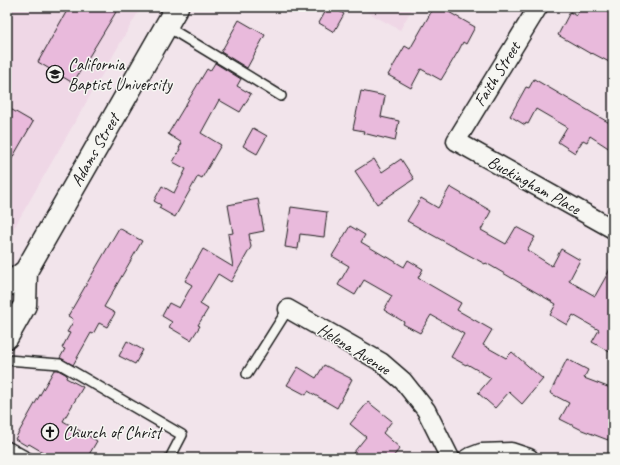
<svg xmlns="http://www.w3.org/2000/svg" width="620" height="465" font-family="Caveat,sans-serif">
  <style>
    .built { fill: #efd7e6 }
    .building { fill: #e9badc; stroke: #1c1c1c }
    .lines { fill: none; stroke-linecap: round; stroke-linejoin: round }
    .lane-casing { stroke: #1c1c1c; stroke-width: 12 }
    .street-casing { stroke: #1c1c1c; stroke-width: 21 }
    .secondary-casing { stroke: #1c1c1c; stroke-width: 25 }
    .lane { stroke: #f6f6f2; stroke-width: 9 }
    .street { stroke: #f6f6f2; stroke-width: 18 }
    .secondary { stroke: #f6f6f2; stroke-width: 22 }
    .labels { text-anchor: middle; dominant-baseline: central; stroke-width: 3; stroke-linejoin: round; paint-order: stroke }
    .poi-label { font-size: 17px; fill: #1c1c1c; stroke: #f6f6f2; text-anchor: start }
    .street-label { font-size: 17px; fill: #1c1c1c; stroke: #f6f6f2 }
  </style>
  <rect width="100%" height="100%" fill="#f2e4eb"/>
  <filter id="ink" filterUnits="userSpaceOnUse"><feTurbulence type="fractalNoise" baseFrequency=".025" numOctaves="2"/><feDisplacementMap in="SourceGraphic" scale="8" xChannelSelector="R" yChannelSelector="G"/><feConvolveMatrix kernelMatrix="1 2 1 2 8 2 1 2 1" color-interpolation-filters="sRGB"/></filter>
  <g filter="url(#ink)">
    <g class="built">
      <path d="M7,7H141L7,240Z"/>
      <path d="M358,7H413L400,30Z"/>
    </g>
    <g class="building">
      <path d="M69,7H119L73,83L38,62Z"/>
      <path d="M328,7H332L344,14L334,32L319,23Z"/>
      <path d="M434,7H440L475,27L466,44L463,42L459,50L441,80L421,69L411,88L388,75L405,46L410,49Z"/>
      <path d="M581,7H599L613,14V64L592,53L591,54L558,35L570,12L576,16Z"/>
      <path d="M239,20L265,35L247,68L221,52Z"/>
      <path d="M215,63L241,79L237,86L251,94L240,112L219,100L201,133L221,145L202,178L198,176L175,217L159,208L161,205L154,201L162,186L174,193L186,169L173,162L180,149L179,148L182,143L168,134L207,69L210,71Z"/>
      <path d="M534,79L613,125V151L590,136L587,142L583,140L575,153L558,142L567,127L536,109L528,124L526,123L525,125L510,116L526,87L529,88Z"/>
      <path d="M361,91L385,96L381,117L399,121L395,141L363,133L364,131L353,129Z"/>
      <path d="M7,107L33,122L7,167Z"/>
      <path d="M253,128L267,136L257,154L243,146Z"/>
      <path d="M374,159L382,172L401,159L414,179L377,204L355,171Z"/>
      <path d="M450,187L491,211L481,230L506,244L516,227L535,237L527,250L552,266L561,249L580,260L569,281L595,296L613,264V354L592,342L599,330L573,315L567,325L550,315L556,304L486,263L485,264L407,221L421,198L438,208Z"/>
      <path d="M258,199L264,231L249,234L251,247L231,282L218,274L200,304L208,309L198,325L200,326L191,340L169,327L172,322L162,316L169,303L179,308L192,285L185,281L203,249L233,267L228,234L233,233L228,205Z"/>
      <path d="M291,207L327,212L324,237L300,234L298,249L285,247Z"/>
      <path d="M350,226L365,235L361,242L386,257V256L404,267L408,260L423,269L418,278L461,303L457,310L492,330L483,345L506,358L512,352L543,379L522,404L509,392L495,408L478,393L491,378L467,364L466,365L451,357L464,334L431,315L420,333L403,324L404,322L384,310L392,296L364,280L355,295L338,285L349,266L332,256Z"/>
      <path d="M119,228L142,241L104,307L115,313L107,327L99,323L93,334L91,333L73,365L60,358L65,349L62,348L70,333L67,332L73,322L72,321L73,319L68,316Z"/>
      <path d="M127,341L143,350L135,364L119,356Z"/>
      <path d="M567,359L588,370L584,378L613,389V426L608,440L582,430L560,419L569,403L550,393Z"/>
      <path d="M324,365L352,379L337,408L308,391L306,395L287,385L298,367L316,378Z"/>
      <path d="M54,370H58L67,375L66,378L83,387L63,421L97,441L87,458H53L29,444L27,446L15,439Z"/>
      <path d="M368,402L392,421L383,433L400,448L392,458H349L366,437L350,424Z"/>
    </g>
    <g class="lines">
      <defs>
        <g id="lane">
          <path d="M166,26L281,96"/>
          <path d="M7,360L60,364L182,435L170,458"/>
          <path d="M247,374L288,309"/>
          <path d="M7,446L29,458"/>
        </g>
        <g id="street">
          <path d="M538,7L456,141L613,229"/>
          <path d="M288,309L381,362L403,381L426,410L450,458"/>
          <path d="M468,458L481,453L511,452L529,458"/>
        </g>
        <g id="secondary">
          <path d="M7,285L26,271L177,7"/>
          <path d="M7,337L25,305L26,271"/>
        </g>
      </defs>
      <use href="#lane" class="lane-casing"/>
      <use href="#street" class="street-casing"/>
      <use href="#secondary" class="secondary-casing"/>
      <use href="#lane" class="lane"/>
      <use href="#street" class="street"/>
      <use href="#secondary" class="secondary"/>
    </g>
  </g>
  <defs>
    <symbol id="university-ring" viewBox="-11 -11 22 22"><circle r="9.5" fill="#f6f6f2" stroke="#1c1c1c" stroke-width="1.5"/><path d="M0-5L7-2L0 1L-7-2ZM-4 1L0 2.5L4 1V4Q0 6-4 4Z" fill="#1c1c1c"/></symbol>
    <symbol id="church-ring" viewBox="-11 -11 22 22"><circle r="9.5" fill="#f6f6f2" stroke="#1c1c1c" stroke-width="1.5"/><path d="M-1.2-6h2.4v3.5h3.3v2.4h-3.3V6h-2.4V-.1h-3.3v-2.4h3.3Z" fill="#1c1c1c"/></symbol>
  </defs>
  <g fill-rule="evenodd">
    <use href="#university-ring" x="45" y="64" width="20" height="20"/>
    <use href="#church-ring" x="40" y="422" width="20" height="20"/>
  </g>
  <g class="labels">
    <g class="poi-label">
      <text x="68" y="64">California<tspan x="68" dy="20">Baptist University</tspan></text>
      <text x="63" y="432">Church of Christ</text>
    </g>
    <g class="street-label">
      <text transform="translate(497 74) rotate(-58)">Faith Street</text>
      <text transform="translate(95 150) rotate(-60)">Adams Street</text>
      <text transform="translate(534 185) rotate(29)">Buckingham Place</text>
      <text transform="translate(354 349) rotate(32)">Helena Avenue</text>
    </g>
  </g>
  <rect width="620" height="465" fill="none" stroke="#f6f6f2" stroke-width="24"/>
  <rect x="12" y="12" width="596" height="441" fill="none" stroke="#1c1c1c" stroke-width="1.5" filter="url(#ink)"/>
</svg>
